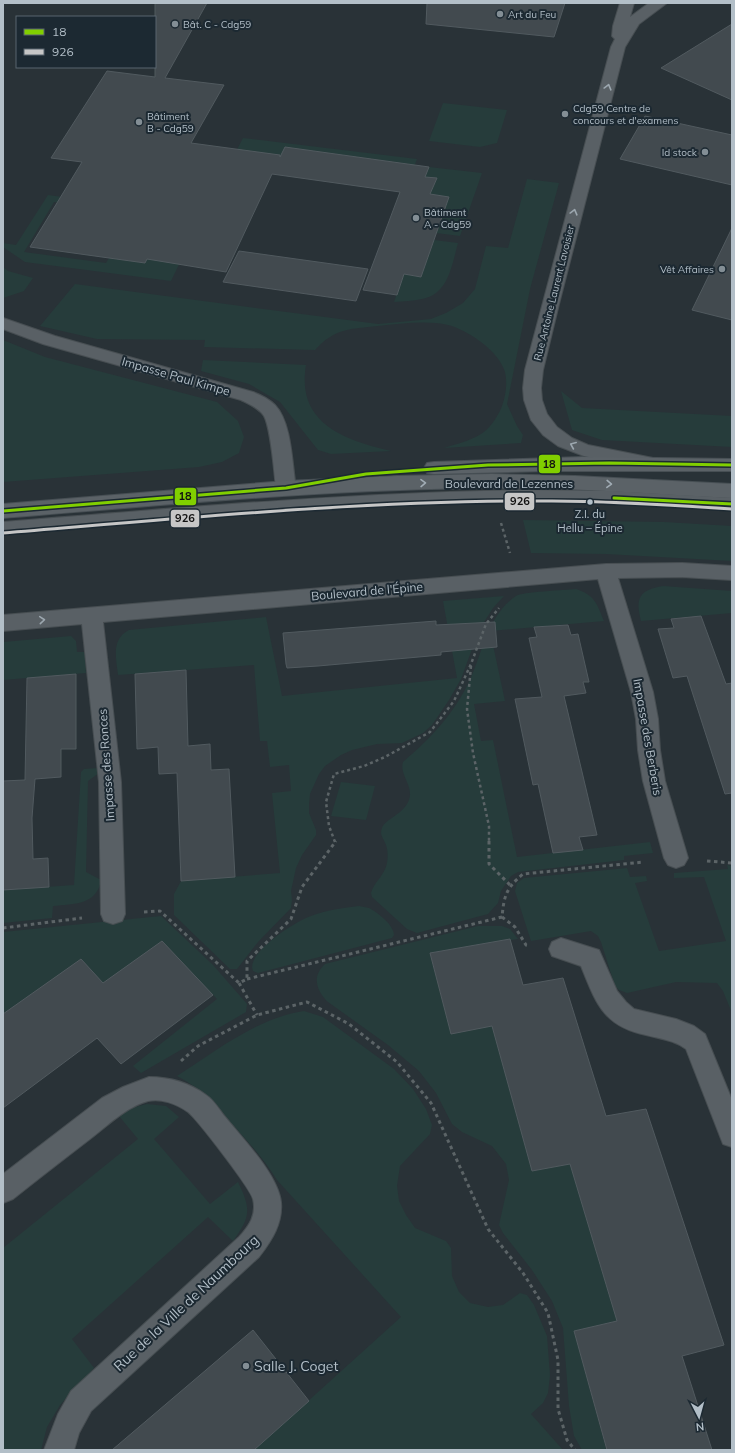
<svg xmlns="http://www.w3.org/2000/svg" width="735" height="1453" font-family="Mulish,sans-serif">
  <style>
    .green { fill: #263c3b }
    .building { fill: #424a4f; stroke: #515a5f }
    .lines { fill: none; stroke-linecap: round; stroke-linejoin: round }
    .service-casing { stroke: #474e52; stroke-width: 2 }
    .minor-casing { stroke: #474e52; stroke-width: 2 }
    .primary-casing { stroke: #474f54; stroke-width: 2 }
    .path-far1 { stroke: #5c6467; stroke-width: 2.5; stroke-dasharray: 3 3; stroke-linecap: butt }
    .path { stroke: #5c6467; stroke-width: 3; stroke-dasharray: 3.5 3.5; stroke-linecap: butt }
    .service { fill: #596065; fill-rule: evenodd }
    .minor { fill: #596065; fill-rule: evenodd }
    .primary { fill: #5b6267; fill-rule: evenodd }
    .bus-1-casing { stroke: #1c2932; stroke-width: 6 }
    .bus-2-casing { stroke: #1c2932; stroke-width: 6 }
    .bus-1 { stroke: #81cf00; stroke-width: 3 }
    .bus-2 { stroke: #c6c6c6; stroke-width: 3 }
    .oneway { stroke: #9ca7af }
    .oneway2 { stroke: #a1acb5 }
    .poi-dot { fill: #838e95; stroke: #1c2932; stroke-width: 1.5 }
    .bus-dot { fill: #b3bfc8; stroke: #1c2932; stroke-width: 1.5 }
    .labels { text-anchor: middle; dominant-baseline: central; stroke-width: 4; stroke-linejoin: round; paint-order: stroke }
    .far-poi-label { font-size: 10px; fill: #b3bfc8; stroke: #1c2932; text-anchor: start }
    .far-street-label { font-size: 10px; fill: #b3bfc8; stroke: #1c2932 }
    .bus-label { font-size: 11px; fill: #b3bfc8; stroke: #1c2932 }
    .street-label { font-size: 12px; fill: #b3bfc8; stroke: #1c2932 }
    .near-street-label { font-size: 14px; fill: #b3bfc8; stroke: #1c2932 }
    .near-poi-label { font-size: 14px; fill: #b3bfc8; stroke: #1c2932; text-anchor: start }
    .line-badge { stroke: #1c2932; stroke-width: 1.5 }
    .pale-badge-label { font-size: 11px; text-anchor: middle; font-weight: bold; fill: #111 }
  </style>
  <rect width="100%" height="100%" fill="#293237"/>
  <g class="green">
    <path d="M443,103L507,110L497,143L480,147L429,141Z"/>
    <path d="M243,138L417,159L411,175L409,164L285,147L281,155L250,151L227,169Z"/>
    <path d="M429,167L482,173L460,236L436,233L448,197L430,194L437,178L425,177Z"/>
    <path d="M527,179L559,183L530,289L507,404L517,426L523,435L521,443L444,448C456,444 470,441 481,434C490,428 495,420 500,411C505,399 508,385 505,372C499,351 468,330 448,325C426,320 400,324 378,326C350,329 335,328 315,350L204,347L205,340L97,339L40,326L75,284L378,324L431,319L446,313L463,303L475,289L486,246L508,248Z"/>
    <path d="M48,195L121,205L118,211L54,202L24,252L106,263L109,258L145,263L157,240L189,244L171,281L25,262L3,247V243L16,245Z"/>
    <path d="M434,240L458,243C452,264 449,294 422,299C413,301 404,301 394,302L404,274L421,277Z"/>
    <path d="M3,267L8,271L33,278L24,291L3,298Z"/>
    <path d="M3,340L45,357L217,402L238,421L244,437L239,453L222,462L199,467L3,482Z"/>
    <path d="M203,360L306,365C296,424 345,440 391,451L331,454L318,450L280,402L249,384L201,371Z"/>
    <path d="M561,391L582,408L732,416V447L602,440L572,430Z"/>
    <path d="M523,520L664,522L732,526V561L606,554L531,553Z"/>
    <path d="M663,586L732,591V613L641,621C635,598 639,590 663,586Z"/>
    <path d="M576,589C595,595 597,604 604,621L490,631L505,701L474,704L481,741L493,740L517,857L650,842L653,853L624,856V860L518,872L511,876L501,891L498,903L488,914L417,933L407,929L372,897L371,893C374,882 385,875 387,863C388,857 388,851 386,845C384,839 379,835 382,828C385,819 404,814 409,800C414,786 399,775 403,762C432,737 453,715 470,680C483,651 488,615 516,596C521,592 566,590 576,589Z"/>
    <path d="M504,596L493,608L479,630L461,679L449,700L432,725L423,733L402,743L377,744L352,750L341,755L325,766L319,774L310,794L309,804V813L316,830V835L302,855L296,868L291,891L292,900L291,908L258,942L237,969H230L174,915V894L181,881L280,873L272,793L291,791L289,765L270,767L267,741H260L254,665L118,675C116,658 111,639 129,630L266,617L282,696L457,678L443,601Z"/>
    <path d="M71,636L76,641L77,652H85L86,673L3,680V642Z"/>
    <path d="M99,768V773L88,781L86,872L101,880C97,905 74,904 53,906L52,918L3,923V890L74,885L81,772L84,769Z"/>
    <path d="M341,782L375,786L366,820L331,816Z"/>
    <path d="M727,865L732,866V1013L723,991L717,983L676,982L627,993L619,990L615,986L601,942L598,936L591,931L531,941L515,891L517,883L524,878L627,868L630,877L646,876L647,881L635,883L659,951L726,941L704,877L674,878V873L728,869Z"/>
    <path d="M359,906C362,907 366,907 369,908C377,912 394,925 394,935L392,938L258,973L253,971C245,953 296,921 311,916C326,910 343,908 359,906Z"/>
    <path d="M161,916L213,965L247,1004L246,1012L141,1073L133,1066L217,999L162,941L103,983L81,959L3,1014V932Z"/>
    <path d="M478,926H502L510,929L518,939L430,953L451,1034L492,1026L532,1171L570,1164L617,1321L574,1331L606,1448L604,1450H582L574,1436L569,1406L563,1328L552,1301L532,1270L503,1233L499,1225L509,1180L506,1164L492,1146L462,1132L452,1124L436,1093L419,1071L388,1045L328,1002C317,991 311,977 325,964Z"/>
    <path d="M304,1011L323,1017L394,1069L413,1089L426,1109L432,1125L430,1134L400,1166L397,1186L399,1201L406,1215L415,1228L446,1241L451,1248L452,1276L459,1292L470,1303L488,1307L503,1305L520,1293L527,1295L534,1305L547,1336L550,1375L548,1393L543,1403L531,1414L563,1450H254L401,1317L277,1180C266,1162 253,1147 239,1132C220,1110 203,1089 177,1076C216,1051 257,1018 304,1011Z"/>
    <path d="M147,1104L166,1106L179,1117L154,1139L210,1204L238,1182C251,1209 251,1216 233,1241L208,1217L72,1339L94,1368L60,1405L47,1427L41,1450H3V1248L138,1139L119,1116L131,1108Z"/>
  </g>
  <g class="building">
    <path d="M155,3H207L165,78L224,85L191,143L280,155V157L285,147L429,167L425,177L437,178L430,194L449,197L421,277L404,274L397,295L363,290L400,192L272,174L226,272L147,259L145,263L30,247L82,162L51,158L107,71L155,77Z"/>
    <path d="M427,3H565L554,37L426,24Z"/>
    <path d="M732,24V100L661,68Z"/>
    <path d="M645,116L732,135V185L620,159Z"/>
    <path d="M732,228V320L692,310Z"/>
    <path d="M239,251L368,269L356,301L223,282Z"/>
    <path d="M701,616L726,684L732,683V793L725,794L687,676L673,678L658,629L674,628L671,619Z"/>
    <path d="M436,621V625L495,622L497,647L441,652V655L318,666L287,668L286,664L283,633Z"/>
    <path d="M568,625L571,635L578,634L589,682H583L586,693L564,696L597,835L579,837L583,850L553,853L538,784L533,785L515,699L542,697L529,638L537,637L534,627Z"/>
    <path d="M186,670L188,746L210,744L211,770L229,769L235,877L181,881L177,773L159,774L158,747L137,749L135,674Z"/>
    <path d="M76,674V749H61V777L35,779L32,818L33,859L48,858L49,887L3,890V781L25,780L27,678Z"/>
    <path d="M510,939L523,985L563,978L606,1116L646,1109L724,1345L682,1356L712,1450H607L574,1331L617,1321L570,1164L532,1171L492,1026L451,1034L430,953Z"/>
    <path d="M162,941L213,995L121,1064L97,1038L3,1108V1014L81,959L103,983Z"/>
    <path d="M253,1330L309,1401L254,1450H112Z"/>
  </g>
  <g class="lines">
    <defs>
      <path id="service" d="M524,490L613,491L732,498V510C672,506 612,503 552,502C369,502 186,519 3,534V522C176,508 350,493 524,490Z"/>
      <g id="minor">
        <path d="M620,3H634L630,17L649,3H667L639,24L625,47L559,304L543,370L541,388L542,400L547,414L557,427L572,438L588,445L653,458L656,463L653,468L646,469L584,456L558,446L543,435L531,420L524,400L523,388L525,370L611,47L615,39L612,36L613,26Z"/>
        <path d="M3,318L55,336L253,392C261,395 269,399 275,405C292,423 292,464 296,488L293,493L286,495L279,493L276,488C274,471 271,429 264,416C259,408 249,404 241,400L43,344L3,329Z"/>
        <path d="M682,563L732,566V580L682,577L618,578L653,692L658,719L660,750L665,781L688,858L684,865L676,868L668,865L664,858L643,781L638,750L636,719L631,692L598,579L103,622L121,782L125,914L122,921L113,924L104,921L101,914L99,782L82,624L3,631V615L606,564Z"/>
        <path d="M561,938L599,950L617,991L626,1002L634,1009L676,1019L694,1026L705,1034L732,1100V1147L723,1144L686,1049C674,1040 661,1039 646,1035C603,1026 596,1003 581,966L552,956L549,949L552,942Z"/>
        <path d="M149,1077C169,1077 190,1083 206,1095C214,1100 220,1111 226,1118C243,1139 278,1175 281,1202C283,1223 272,1240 259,1257L91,1411L79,1433L74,1450H44L58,1414L71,1391L239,1237C249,1226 257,1215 253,1199C251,1189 197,1119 188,1112C177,1104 161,1098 148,1101C126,1107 107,1126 90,1139C64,1159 38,1179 13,1199L3,1203V1174L102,1098L123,1087Z"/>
      </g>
      <g id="primary">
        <path d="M583,457L732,459V471H545L434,474L427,473L424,468L427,463L434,462Z"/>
        <path d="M492,474L575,476L732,484V498C652,494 571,487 490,488C327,489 165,505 3,518V504L286,481L397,476Z"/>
      </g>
    </defs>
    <use href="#service" class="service-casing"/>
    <use href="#minor" class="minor-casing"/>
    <use href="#primary" class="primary-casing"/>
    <g class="path-far1">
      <path d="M501,523L510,553"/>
      <path d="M471,666L467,709L473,753L489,826V842"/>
      <path d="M335,842L329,826L326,802L334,774L364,766L385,757L430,732L454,701L471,664L486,624L499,608"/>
    </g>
    <g class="path">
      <path d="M489,841V864L510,885"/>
      <path d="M707,861L732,863"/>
      <path d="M144,912L160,911L239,983L247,979V961L291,919L302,887L336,841"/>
      <path d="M502,917L515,927L526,945L530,946"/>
      <path d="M3,928L82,918"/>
      <path d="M247,979L502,917C504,896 506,888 523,874L644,862"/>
      <path d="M239,983L257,1015"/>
      <path d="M181,1061L198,1046L257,1015L307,1002L349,1024L397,1062L431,1103L488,1229L523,1273L548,1313L558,1360V1409L567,1440L575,1450"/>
    </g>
    <use href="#service" class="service"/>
    <use href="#minor" class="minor"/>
    <use href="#primary" class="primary"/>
    <defs>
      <g id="bus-1">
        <path d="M614,498L732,504"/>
        <path d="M3,511L286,488L366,474L488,465L609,463L732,465"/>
      </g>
      <path id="bus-2" d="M3,533C186,518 369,500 552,501C612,501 672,505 732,509"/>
    </defs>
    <use href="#bus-1" class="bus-1-casing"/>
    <use href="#bus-2" class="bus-2-casing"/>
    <use href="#bus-1" class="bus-1"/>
    <use href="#bus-2" class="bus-2"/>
  </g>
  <defs><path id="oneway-chevron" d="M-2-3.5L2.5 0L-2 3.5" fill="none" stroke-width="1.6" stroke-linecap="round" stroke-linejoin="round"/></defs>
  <g class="oneway">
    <use href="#oneway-chevron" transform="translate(608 87) rotate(-75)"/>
    <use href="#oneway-chevron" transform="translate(574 212) rotate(-75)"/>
    <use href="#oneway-chevron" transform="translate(573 445) rotate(-157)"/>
    <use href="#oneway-chevron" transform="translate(42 620) rotate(-5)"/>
  </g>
  <g class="oneway2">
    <use href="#oneway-chevron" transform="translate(423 483) rotate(-1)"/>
    <use href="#oneway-chevron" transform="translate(609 484) rotate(2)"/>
  </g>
  <g class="poi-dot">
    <circle cx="500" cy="14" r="4"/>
    <circle cx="175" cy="24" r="4"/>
    <circle cx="565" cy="114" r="4"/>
    <circle cx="139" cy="122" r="4"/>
    <circle cx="705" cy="152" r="4"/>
    <circle cx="416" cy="218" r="4"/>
    <circle cx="722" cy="269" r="4"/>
    <circle cx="246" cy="1366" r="4"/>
  </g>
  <circle class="bus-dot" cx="590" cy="502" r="3.5"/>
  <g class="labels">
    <g class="far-poi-label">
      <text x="508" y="14">Art du Feu</text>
      <text x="183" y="24">Bât. C - Cdg59</text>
      <text x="573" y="108">Cdg59 Centre de<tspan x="573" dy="12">concours et d'examens</tspan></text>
      <text x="147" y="116">Bâtiment<tspan x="147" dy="12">B - Cdg59</tspan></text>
      <text x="697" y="152" text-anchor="end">Id stock</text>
      <text x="424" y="212">Bâtiment<tspan x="424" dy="12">A - Cdg59</tspan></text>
      <text x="714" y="269" text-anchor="end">Vêt Affaires</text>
    </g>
    <g class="far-street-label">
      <text transform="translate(554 293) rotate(-76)">Rue Antoine Laurent Lavoisier</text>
    </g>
    <g class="bus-label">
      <text x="590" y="514">Z.I. du<tspan x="590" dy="14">Hellu – Épine</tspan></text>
    </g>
    <g class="street-label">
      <text transform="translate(176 376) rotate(16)">Impasse Paul Kimpe</text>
      <text x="509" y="483">Boulevard de Lezennes</text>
      <text transform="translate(367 591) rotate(-5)">Boulevard de l'Épine</text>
      <text transform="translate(648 737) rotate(80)">Impasse des Berberis</text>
      <text transform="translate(106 765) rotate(-94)">Impasse des Ronces</text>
    </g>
    <g class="near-street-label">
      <text transform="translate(186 1303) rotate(-43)">Rue de la Ville de Naumbourg</text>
    </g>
    <g class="near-poi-label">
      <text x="254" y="1366">Salle J. Coget</text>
    </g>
  </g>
  <g class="line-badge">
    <rect x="538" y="454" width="23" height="20" rx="4" fill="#81cf00"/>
    <rect x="174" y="487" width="23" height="19" rx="4" fill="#81cf00"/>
    <rect x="504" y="492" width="31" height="19" rx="4" fill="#c6c6c6"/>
    <rect x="170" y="509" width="30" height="19" rx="4" fill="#c6c6c6"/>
  </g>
  <g class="pale-badge-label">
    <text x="549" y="468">18</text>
    <text x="185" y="500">18</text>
    <text x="520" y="505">926</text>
    <text x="185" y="522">926</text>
  </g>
  <rect width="735" height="1453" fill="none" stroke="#b3bfc8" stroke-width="8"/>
  <rect x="16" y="16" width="140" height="52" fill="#1c2932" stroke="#58656e"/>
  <rect x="24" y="29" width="20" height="6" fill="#81cf00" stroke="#58656e"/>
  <text x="52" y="36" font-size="12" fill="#b3bfc8">18</text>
  <rect x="24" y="49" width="20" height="6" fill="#c6c6c6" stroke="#58656e"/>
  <text x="52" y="56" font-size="12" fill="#b3bfc8">926</text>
  <g transform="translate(699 1417) rotate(174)" stroke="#1c2932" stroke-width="3" paint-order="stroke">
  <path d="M0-3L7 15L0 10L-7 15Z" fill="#b3bfc8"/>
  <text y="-6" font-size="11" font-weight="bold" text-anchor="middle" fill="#b3bfc8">N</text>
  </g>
</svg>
